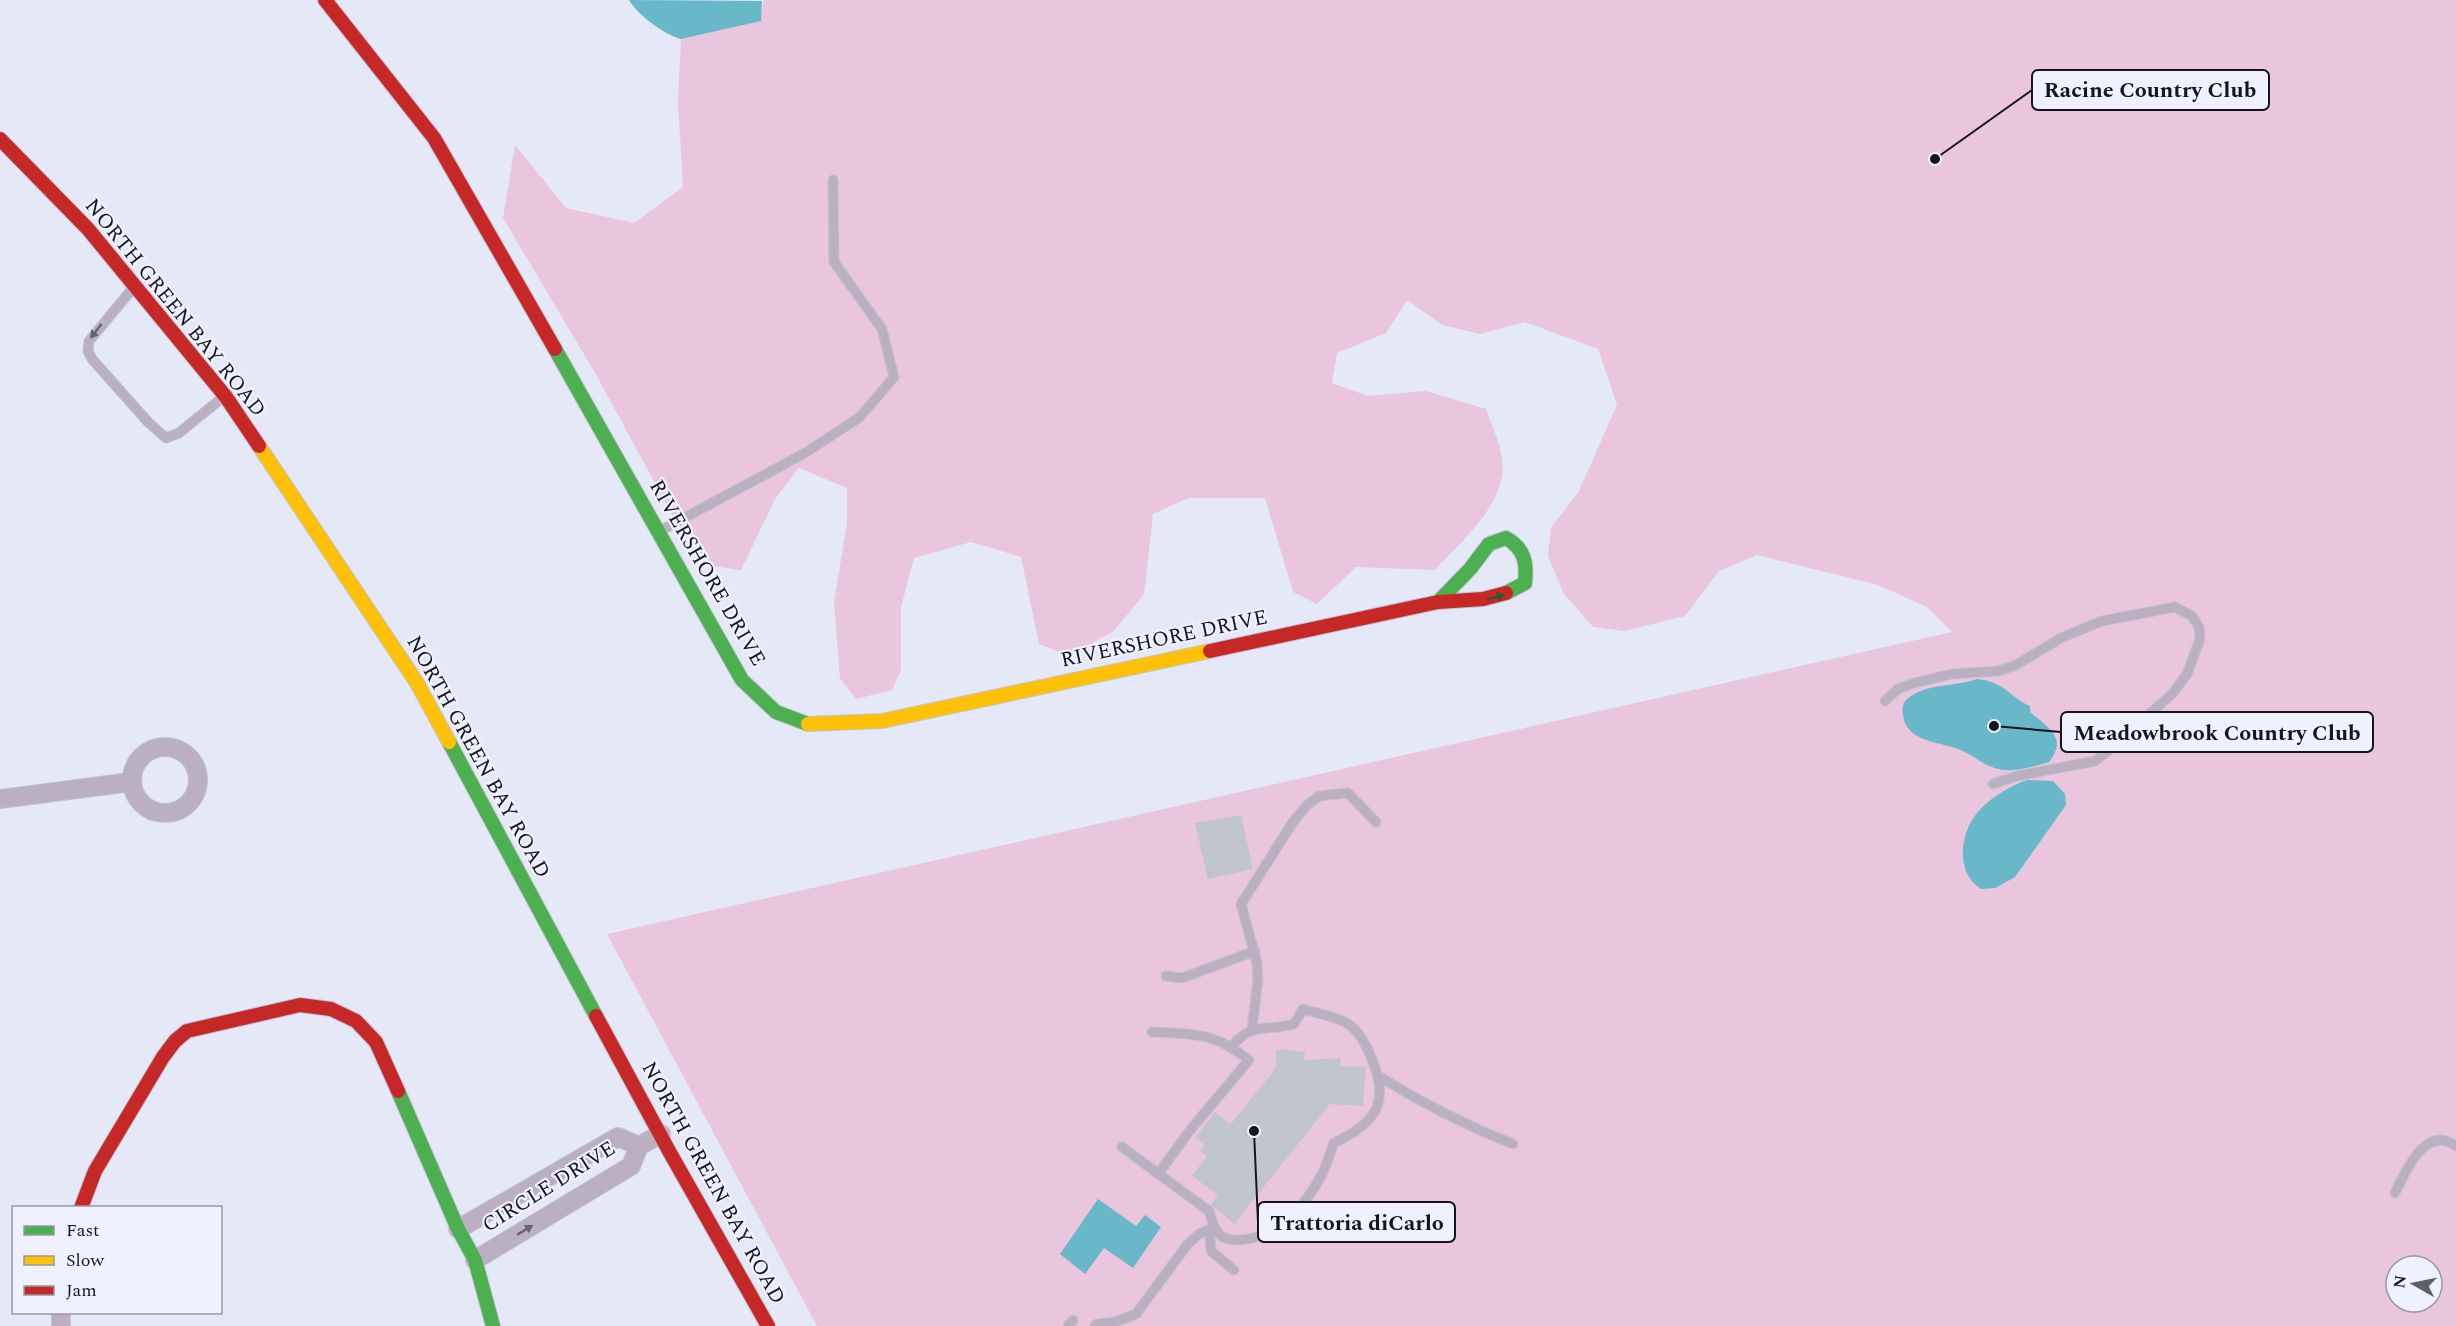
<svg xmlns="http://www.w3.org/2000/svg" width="2456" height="1326" font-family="Spectral,serif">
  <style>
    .green { fill: #e9c5de; fill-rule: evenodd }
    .water { fill: #68b8ca }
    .building { fill: #c0c5d0 }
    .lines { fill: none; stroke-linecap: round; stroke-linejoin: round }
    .lane-casing { stroke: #c1c3ce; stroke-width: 11 }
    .street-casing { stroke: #c1c3ce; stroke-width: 20 }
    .fast-casing { stroke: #c1c3ce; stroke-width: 16 }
    .slow-casing { stroke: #c1c3ce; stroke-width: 16 }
    .jam-casing { stroke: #c1c3ce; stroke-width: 16 }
    .lane { stroke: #bab0c1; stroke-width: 9 }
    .street { stroke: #bab0c1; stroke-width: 18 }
    .fast { stroke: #4caf50; stroke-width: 14 }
    .slow { stroke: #ffc107; stroke-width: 14 }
    .jam { stroke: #c62828; stroke-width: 14 }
    .oneway { fill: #676270 }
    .oneway2 { fill: #2d5a35 }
    .labels { text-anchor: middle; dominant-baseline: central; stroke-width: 4.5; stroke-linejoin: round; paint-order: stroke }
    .street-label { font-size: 21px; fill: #14151f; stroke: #eff1fe }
    .leader { fill: none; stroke: #14151f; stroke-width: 2 }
    .callout-dot { fill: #14151f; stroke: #eff1fe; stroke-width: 2 }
    .callout { fill: #eff1fe; stroke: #14151f; stroke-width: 2 }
    .callout-label { font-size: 22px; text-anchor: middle; font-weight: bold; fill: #14151f }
  </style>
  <rect width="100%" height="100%" fill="#e5e8f6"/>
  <path class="green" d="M764,0H2456V1326H817L607,934L1952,632L1927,607L1878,585L1757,555L1719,571L1685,616L1624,631L1593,627L1564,594L1548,556L1551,528L1579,491L1617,405L1598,349L1525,322L1480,334L1442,325L1407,300L1386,333L1337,353L1332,383L1368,396L1426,391L1486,409C1491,424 1500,442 1502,458C1509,502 1462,540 1435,570L1356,567L1317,604L1293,592L1265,498H1188L1153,514L1144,594L1114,631L1069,656L1039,644L1021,557L971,542L914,558L901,607V670L892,690L856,699L840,678L834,602L847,523V488L799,468L775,499L741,570L712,566L679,527L594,371L503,218L515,145L566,208L634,223L683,187L678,101L681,39L760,21ZM2396,1266H2432V1302H2396Z"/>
  <g class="water">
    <path d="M629,0L762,1L761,21L681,39C664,35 637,14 629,0Z"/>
    <path d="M1977,679C2006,682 2006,695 2030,706V712C2049,728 2068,738 2049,762C2035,766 2019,771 2004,770C1986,768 1978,758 1963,751C1942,741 1908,744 1903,716C1902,709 1902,704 1907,699C1925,683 1955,687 1977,679Z"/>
    <path d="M2028,780L2053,781L2065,794L2066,805L2015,877L1995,888L1981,889C1957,874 1959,839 1974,817C1985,801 2010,785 2028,780Z"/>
    <path d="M1098,1199L1136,1226L1145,1215L1161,1227L1133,1268L1104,1248L1085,1274L1060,1254Z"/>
  </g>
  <g class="building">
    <path d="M1241,815L1253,869L1208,879L1195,823Z"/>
    <path d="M1276,1049L1305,1052L1304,1060L1340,1058L1341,1066L1366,1067L1363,1106L1330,1104L1234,1224L1211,1205L1218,1195L1192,1176L1207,1156L1200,1151L1205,1145L1195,1138L1215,1112L1230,1125L1276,1068Z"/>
  </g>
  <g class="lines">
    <defs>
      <g id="lane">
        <path d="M133,288L89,341L88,351L92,359L148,422L166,438L179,433L223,397"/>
        <path d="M660,531L805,453L860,417L894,377L882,329L834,262L833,180"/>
        <path d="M1885,701L1898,689L1914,683L1952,674L1998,671L2016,665L2061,638L2102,621L2175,607L2192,616L2199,627L2200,639L2187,674L2173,693L2108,751L2095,761L2017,776L1993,784"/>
        <path d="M1166,976L1182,978L1255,951"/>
        <path d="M1252,1029L1258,979L1257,963L1241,904L1293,822L1307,805L1319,796L1348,793L1376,822"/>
        <path d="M1152,1032C1194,1034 1214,1032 1249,1060L1191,1129L1158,1174"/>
        <path d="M1380,1077C1422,1103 1467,1126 1513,1144"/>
        <path d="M1122,1147L1209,1211C1214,1228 1216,1240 1238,1240C1274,1239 1307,1205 1322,1174C1327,1164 1330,1153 1334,1143C1376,1123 1391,1102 1371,1057C1367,1047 1359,1032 1351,1026C1338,1016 1318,1014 1303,1009L1294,1024C1266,1032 1253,1021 1232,1046"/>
        <path d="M2395,1193C2406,1171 2425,1124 2456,1146"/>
        <path d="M1213,1228L1210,1239L1211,1251L1234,1270"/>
        <path d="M1068,1326L1073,1320"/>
        <path d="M1095,1326L1097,1324L1115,1322L1136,1314L1187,1245L1199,1234L1213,1228"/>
      </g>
      <g id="street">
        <circle cx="165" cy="780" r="33"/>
        <path d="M0,799L131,782"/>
        <path d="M458,1229L618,1137L639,1146"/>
        <path d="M475,1260L631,1166L639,1146L661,1134"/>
        <path d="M61,1312V1326"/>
      </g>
      <g id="fast">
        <path d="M555,349L742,680L776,712L808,724"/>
        <path d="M1438,602L1470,569L1489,544L1506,538C1525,549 1527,563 1525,583L1506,593"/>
        <path d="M449,742L596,1016"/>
        <path d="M398,1091L458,1229L475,1260L493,1326"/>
      </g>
      <g id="slow">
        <path d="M259,446L417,683L449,742"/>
        <path d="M808,724L882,721L1210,651"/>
      </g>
      <g id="jam">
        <path d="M325,0L434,138L555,349"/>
        <path d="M0,139L88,229L226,397L259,446"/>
        <path d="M1210,651L1438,602L1483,599L1506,593"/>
        <path d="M596,1016L669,1151L768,1326"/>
        <path d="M81,1208L95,1171L163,1057L175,1041L187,1031L300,1005L331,1009L356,1021L376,1042L398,1091"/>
      </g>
    </defs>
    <use href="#lane" class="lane-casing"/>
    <use href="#street" class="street-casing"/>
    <use href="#fast" class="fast-casing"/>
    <use href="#slow" class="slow-casing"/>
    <use href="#jam" class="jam-casing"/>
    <use href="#lane" class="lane"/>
    <use href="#street" class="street"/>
    <use href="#fast" class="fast"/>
    <use href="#slow" class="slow"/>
    <use href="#jam" class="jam"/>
  </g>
  <defs><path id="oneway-solid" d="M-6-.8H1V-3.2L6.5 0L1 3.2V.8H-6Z" transform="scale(1.5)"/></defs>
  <g class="oneway">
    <use href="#oneway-solid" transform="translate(96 331) rotate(128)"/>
    <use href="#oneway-solid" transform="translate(525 1230) rotate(-31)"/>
  </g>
  <use class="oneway2" href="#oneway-solid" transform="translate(1496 597) rotate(-15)"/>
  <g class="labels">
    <g class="street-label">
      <text transform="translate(175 308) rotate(51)">NORTH GREEN BAY ROAD</text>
      <text transform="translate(707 573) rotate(60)">RIVERSHORE DRIVE</text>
      <text transform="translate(1164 639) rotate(-12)">RIVERSHORE DRIVE</text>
      <text transform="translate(478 757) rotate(61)">NORTH GREEN BAY ROAD</text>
      <text transform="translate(713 1183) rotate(61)">NORTH GREEN BAY ROAD</text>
      <text transform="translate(549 1187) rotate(-32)">CIRCLE DRIVE</text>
    </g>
  </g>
  <path class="leader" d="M1935 159L2032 90M1994 726L2061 732M1254 1131L1258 1222"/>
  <g class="callout-dot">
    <circle cx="1935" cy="159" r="6"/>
    <circle cx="1994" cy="726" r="6"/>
    <circle cx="1254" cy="1131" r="6"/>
  </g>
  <g class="callout">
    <rect x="2032" y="70" width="237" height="40" rx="6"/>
    <rect x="2061" y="712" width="312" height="40" rx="6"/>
    <rect x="1258" y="1202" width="197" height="40" rx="6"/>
  </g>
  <g class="callout-label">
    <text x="2150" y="97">Racine Country Club</text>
    <text x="2217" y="740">Meadowbrook Country Club</text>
    <text x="1357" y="1230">Trattoria diCarlo</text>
  </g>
  <rect x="12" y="1206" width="210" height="108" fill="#eff1fe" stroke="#9799a5" stroke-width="1.5"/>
  <rect x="24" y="1226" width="30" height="9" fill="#4caf50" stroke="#9799a5" stroke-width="1.5"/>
  <text x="66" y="1236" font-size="18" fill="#14151f">Fast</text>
  <rect x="24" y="1256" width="30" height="9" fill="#ffc107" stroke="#9799a5" stroke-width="1.5"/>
  <text x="66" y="1266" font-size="18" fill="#14151f">Slow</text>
  <rect x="24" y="1286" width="30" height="9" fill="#c62828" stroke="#9799a5" stroke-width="1.5"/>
  <text x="66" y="1296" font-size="18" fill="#14151f">Jam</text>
  <g transform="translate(2414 1284) rotate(279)"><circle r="28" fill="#eff1fe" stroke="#9799a5" stroke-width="1.5"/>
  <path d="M0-4.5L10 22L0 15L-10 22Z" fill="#5d5f6a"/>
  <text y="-9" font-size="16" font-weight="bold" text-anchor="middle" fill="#14151f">N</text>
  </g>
</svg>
